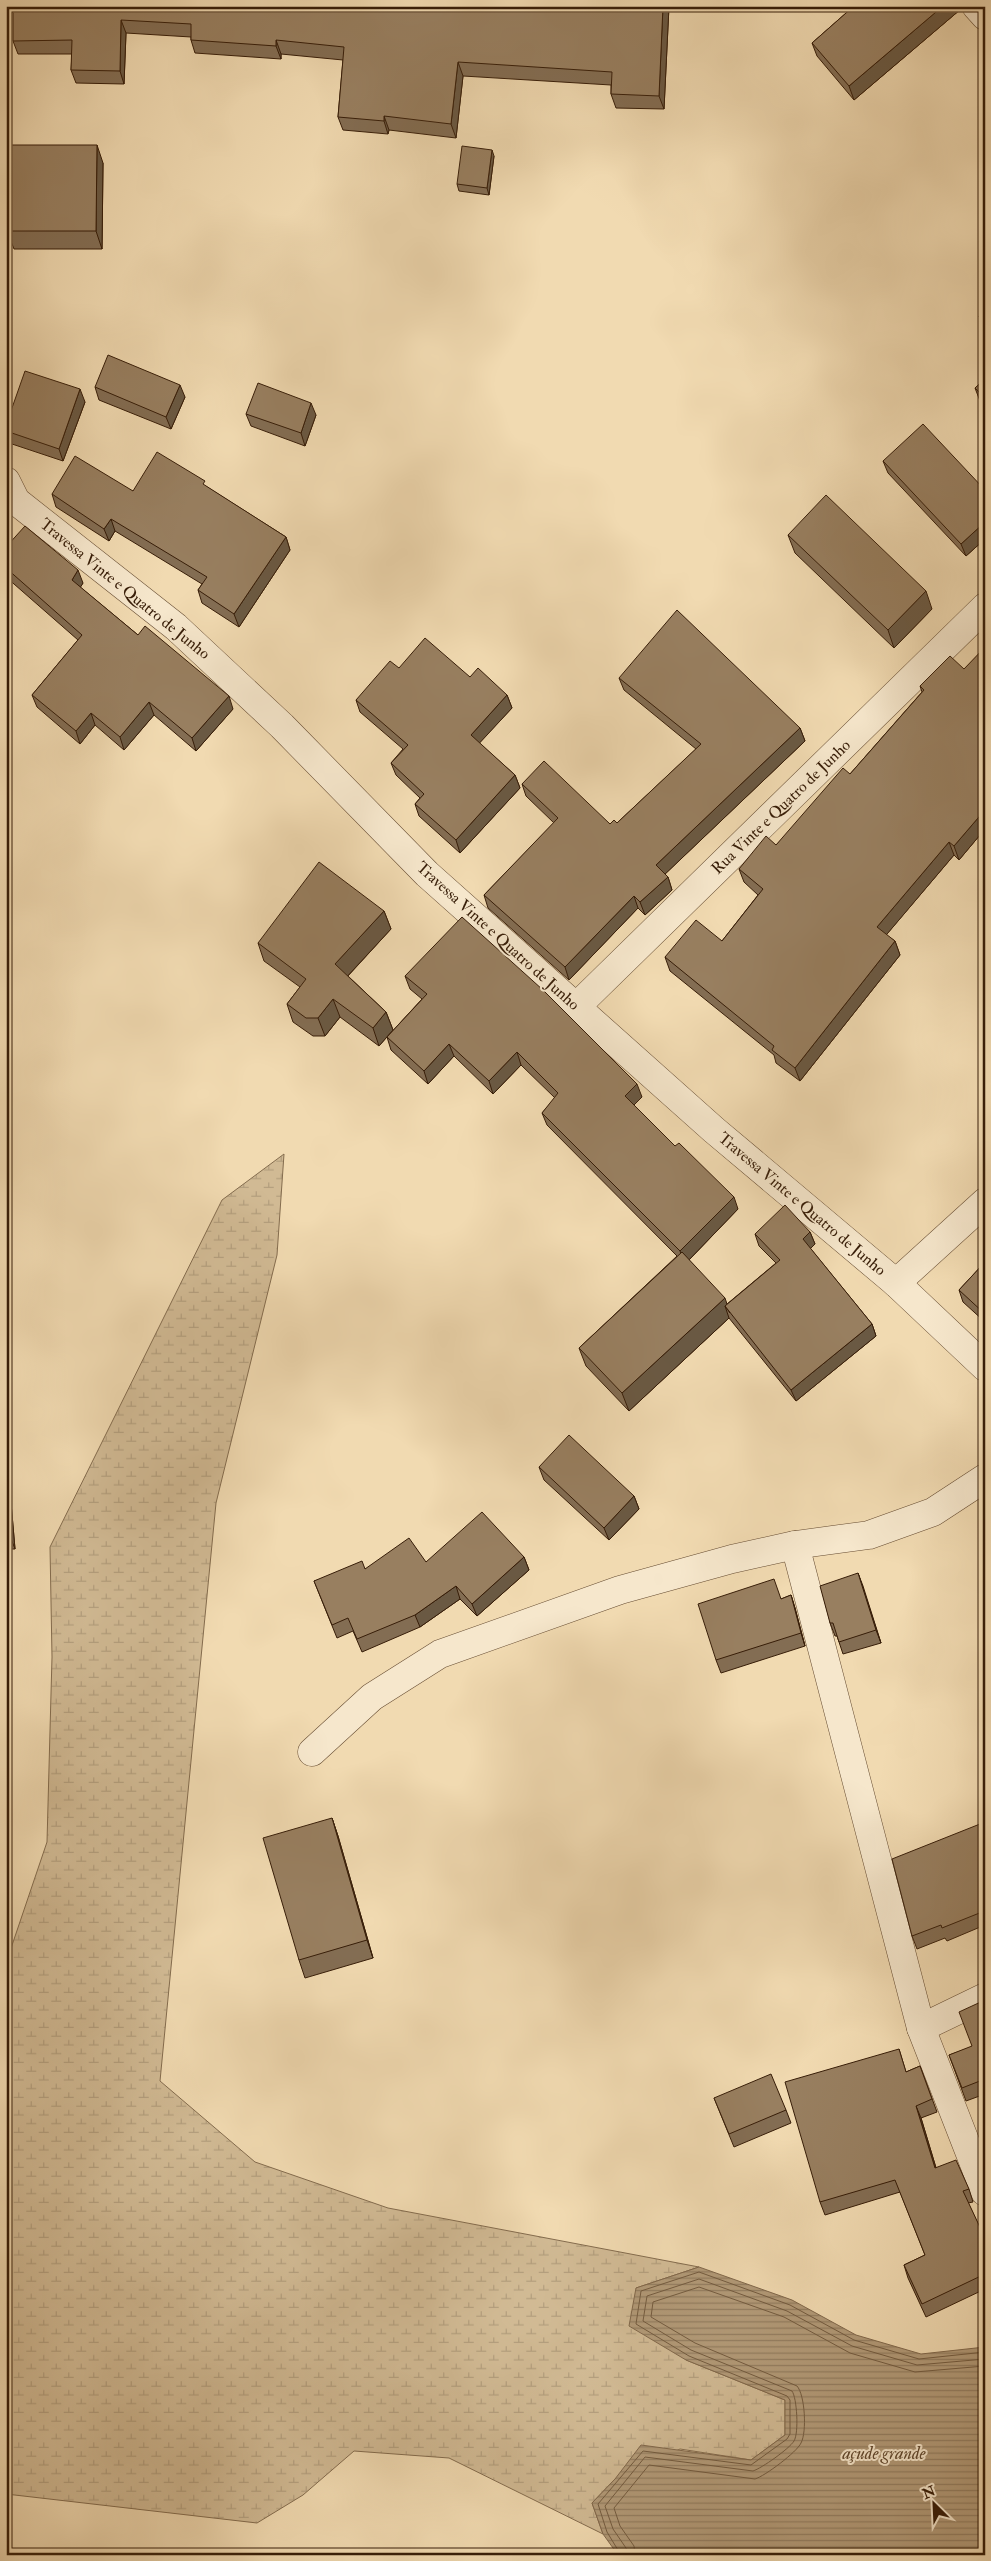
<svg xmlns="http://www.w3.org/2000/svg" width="991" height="2561" font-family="'IM FELL Double Pica',serif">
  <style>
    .wetland { fill: url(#wetland-marsh); stroke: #846c4e }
    .water { fill: url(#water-rules); stroke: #81684b }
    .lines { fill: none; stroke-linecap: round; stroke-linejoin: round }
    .shore { stroke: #745c40; stroke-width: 1 }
    .minor-casing { stroke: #664c32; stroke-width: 29 }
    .minor { stroke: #f6e7cc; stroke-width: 28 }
    .wall { fill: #836d53; stroke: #371d08 }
    .shaded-wall { fill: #6a5943; stroke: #371d08 }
    .building { fill: #987f60; stroke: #371d08 }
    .labels { text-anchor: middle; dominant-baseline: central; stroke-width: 4; stroke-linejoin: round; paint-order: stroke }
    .street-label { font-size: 16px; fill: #371d08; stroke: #f6e7cc }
    .water-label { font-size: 18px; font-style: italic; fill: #62492f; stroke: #f6e7cc }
  </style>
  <defs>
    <pattern id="wetland-marsh" width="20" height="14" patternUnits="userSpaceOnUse" patternTransform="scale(1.25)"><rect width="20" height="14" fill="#d1ba94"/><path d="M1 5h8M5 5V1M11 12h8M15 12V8" fill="none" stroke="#b49f7e"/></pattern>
    <pattern id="water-rules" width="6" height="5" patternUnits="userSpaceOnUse" patternTransform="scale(1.25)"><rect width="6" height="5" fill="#b29a78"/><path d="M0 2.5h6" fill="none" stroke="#927d60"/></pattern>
  </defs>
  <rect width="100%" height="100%" fill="#f1dab1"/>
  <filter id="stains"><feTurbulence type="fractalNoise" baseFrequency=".004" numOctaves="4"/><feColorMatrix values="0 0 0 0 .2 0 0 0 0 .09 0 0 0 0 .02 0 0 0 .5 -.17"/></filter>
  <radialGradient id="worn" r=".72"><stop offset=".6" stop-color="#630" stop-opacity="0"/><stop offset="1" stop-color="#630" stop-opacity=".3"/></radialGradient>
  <path class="wetland" d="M284,1154L277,1255L216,1503L160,2081L255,2162L388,2208L699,2267L636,2288L686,2360L785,2400V2435L751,2460L680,2449L615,2479L592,2503L603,2534L449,2458L354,2451L303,2495L257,2523L6,2494V1963L47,1842L52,1657L50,1547L222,1200Z"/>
  <path class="water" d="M699,2267L792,2300L856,2335L921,2354L985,2347V2555H618L603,2534L592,2503L615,2479L641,2445L751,2460L785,2435V2400L686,2360L629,2326L636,2288Z"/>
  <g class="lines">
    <g class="shore">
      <path d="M621,2555L607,2532L598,2504L643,2451L751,2465L787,2439L790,2434V2400L787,2396L689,2356L636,2324L641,2291L699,2272L790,2305L854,2340L919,2359L985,2352"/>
      <path d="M628,2555L626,2548L613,2529L605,2506L645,2457L753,2471C762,2468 789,2449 794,2441C799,2433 797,2398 792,2391L691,2350L643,2321L647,2296L699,2279L787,2311L852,2346L917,2365L985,2359"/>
      <path d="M635,2555L634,2546L620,2526L614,2508L649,2465L755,2479C765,2476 797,2452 801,2443C807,2432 805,2395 797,2386L695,2343L651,2317L653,2302L699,2287L784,2317L850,2353L915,2372L985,2366"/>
    </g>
    <defs>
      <g id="minor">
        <path d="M976,6L985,16"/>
        <path d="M6,481L16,501L176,627L282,726L427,874L714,1130L896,1283L985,1367"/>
        <path d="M576,1007L985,607"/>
        <path d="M896,1283L985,1202"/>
        <path d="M795,1545L921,2028L985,2192"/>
        <path d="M312,1752L372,1697L440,1654L620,1590L732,1559L795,1545L869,1535L933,1512L985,1478"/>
        <path d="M921,2028L985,1997"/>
      </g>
    </defs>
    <use href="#minor" class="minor-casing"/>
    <use href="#minor" class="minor"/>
  </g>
  <g class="wall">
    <path d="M6,6H669L664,109L616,108L611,94V85L463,76L456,138L389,130L388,134L343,130L338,117L343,60L281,54V59L195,53L191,40V37L126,33L124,84L76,83L71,70L72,54H18L13,41V6Z"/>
    <path d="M854,6H961V9L854,100L817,56L812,43Z"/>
    <path d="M6,145L103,163L102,249H14L7,231V195L6,196Z"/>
    <path d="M494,156L489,195L459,191L457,184Z"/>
    <path d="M985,310V330L983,328L979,316Z"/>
    <path d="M985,379V406L980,401L975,388Z"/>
    <path d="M95,387L185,397L171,429L99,400Z"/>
    <path d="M85,402L63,461L9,443L6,435V425Z"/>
    <path d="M246,414L316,415L305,446L251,426Z"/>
    <path d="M883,461L985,490V539L966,556L888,473Z"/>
    <path d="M207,487L286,537L290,550L239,627L202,603L198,590L202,584L115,531L109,541L56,507L52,494L133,491Z"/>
    <path d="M788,535L932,609L894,648L795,553Z"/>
    <path d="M6,547L83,583L80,587L138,635L233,709L196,751L154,715L124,750L95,725L80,744L37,707L32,695L78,640L6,577Z"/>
    <path d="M985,648V829L959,860L954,855L886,935L895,941L900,955L800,1081L776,1063L774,1055L670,971L665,957L722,941L758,895L744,882L739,869L776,845L850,774L922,692L920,686L964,669Z"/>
    <path d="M399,668L470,677L507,695L512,708L479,743L515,775L520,788L460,853L419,816L415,804L420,798L396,775L391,763L403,749L360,712L356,700Z"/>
    <path d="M619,678L800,728L805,741L665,874L668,877L672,890L645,915L638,908L569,980L488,908L484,895L554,823L526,796L522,784L610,824L617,823L696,749L624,690Z"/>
    <path d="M384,911L391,929L348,976L386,1012L393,1030L379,1046L340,1017L325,1036H313L293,1022L287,1004L300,987L264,961L258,943Z"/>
    <path d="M405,976L642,1097L634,1105L738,1209L689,1260L727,1304L776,1263L759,1246L755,1234L810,1232L815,1244L810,1248L872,1324L876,1336L796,1401L729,1318L629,1411L586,1366L579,1348L677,1256L547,1125L542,1113L555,1098L521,1065L493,1094L454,1056L428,1084L391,1050L387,1037L422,999L410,989Z"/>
    <path d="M985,1262V1322L963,1302L959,1290Z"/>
    <path d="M539,1467L634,1496L639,1509L609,1540L544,1480Z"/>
    <path d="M6,1481L10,1491L15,1549H6Z"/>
    <path d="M524,1557L529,1570L477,1616L460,1599L420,1627L362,1652L353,1631L337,1638L314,1581L365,1569L426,1562Z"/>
    <path d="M858,1573L881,1643L843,1654L837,1636H835L830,1623Z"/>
    <path d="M791,1595L795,1608L805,1646L721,1673L716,1660L781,1599Z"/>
    <path d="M332,1818L338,1836L373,1958L305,1978L299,1960Z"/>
    <path d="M985,1822V1925L947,1941L945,1938L917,1949L912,1936Z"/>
    <path d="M985,2000V2094L966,2101L949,2055L972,2047Z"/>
    <path d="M899,2049L906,2072L920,2066L937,2112L921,2118L936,2168L969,2189L973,2202L968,2203L985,2238V2289L926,2317L908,2278L904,2265L925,2255L900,2192L825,2215L820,2202Z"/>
    <path d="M714,2098L786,2110L791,2123L734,2147Z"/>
  </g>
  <g class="shaded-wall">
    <path d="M663,6H669L664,109L659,96Z"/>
    <path d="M943,6H961V9L854,100L849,86Z"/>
    <path d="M121,20L126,33L124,84L120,71Z"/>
    <path d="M276,40L281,54V59L276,46Z"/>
    <path d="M458,62L463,76L456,138L451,124Z"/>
    <path d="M384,116L389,130L388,134L384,121Z"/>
    <path d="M97,145L103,163L102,249L96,231Z"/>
    <path d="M492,150L494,156L489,195L487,188Z"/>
    <path d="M180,385L185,397L171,429L166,417Z"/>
    <path d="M80,389L85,402L63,461L59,449Z"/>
    <path d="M311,403L316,415L305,446L301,433Z"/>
    <path d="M111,519L115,531L109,541L104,529Z"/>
    <path d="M985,522V539L966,556L961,544Z"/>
    <path d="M286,537L290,550L239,627L234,614Z"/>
    <path d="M78,570L83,583L77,593L72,580Z"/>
    <path d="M926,591L932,609L894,648L888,630Z"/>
    <path d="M507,695L512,708L475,748L471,735Z"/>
    <path d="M229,696L233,709L196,751L192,738Z"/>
    <path d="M149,702L154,715L124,750L120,737Z"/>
    <path d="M91,713L95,725L80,744L76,731Z"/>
    <path d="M800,728L805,741L661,878L656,865Z"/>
    <path d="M515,775L520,788L460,853L456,840Z"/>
    <path d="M984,811L985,815V829L959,860L954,846Z"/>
    <path d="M949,842L954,855L882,940L877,927Z"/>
    <path d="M668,877L672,890L645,915L640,902Z"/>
    <path d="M634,896L638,908L569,980L565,967Z"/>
    <path d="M384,911L391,929L342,982L335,964Z"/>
    <path d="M895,941L900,955L800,1081L795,1068Z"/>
    <path d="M333,999L340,1017L325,1036L318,1018Z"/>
    <path d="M386,1012L393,1030L379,1046L373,1028Z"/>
    <path d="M449,1044L454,1056L428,1084L424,1071Z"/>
    <path d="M517,1052L521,1065L493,1094L489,1081Z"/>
    <path d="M637,1084L642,1097L630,1109L625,1096Z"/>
    <path d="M734,1197L738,1209L685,1264L680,1251Z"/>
    <path d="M810,1232L815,1244L808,1251L803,1239Z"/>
    <path d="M725,1298L730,1313L725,1306L729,1318L629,1411L622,1393Z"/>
    <path d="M872,1324L876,1336L796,1401L791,1390Z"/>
    <path d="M6,1481L10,1491L15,1549L10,1536Z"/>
    <path d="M634,1496L639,1509L609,1540L604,1528Z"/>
    <path d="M524,1557L529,1570L477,1616L472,1604Z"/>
    <path d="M858,1573L863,1586L881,1643L876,1630Z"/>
    <path d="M456,1586L460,1599L420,1627L415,1615Z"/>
    <path d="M791,1595L795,1608L805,1646L801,1633Z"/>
    <path d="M332,1818L338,1836L373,1958L367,1940Z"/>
    <path d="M916,2106L921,2118L940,2181L935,2168Z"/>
  </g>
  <g class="building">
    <path d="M13,6H663L659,96L611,94L612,72L458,62L451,124L384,116V121L338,117L344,47L276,40V46L191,40V24L121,20L120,71L71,70L72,40L13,41Z"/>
    <path d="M854,6H943L849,86L812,43Z"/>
    <path d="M6,145H97L96,231H7L8,177H6Z"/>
    <path d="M462,146L492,150L487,188L457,184Z"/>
    <path d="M985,310V322L979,316Z"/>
    <path d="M108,355L180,385L166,417L95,387Z"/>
    <path d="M25,371L80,389L59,449L6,431V425Z"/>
    <path d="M985,379V398L975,388Z"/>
    <path d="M258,383L311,403L301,433L246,414Z"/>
    <path d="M923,424L985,490V522L961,544L883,461Z"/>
    <path d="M157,452L205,481L203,484L286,537L234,614L198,590L207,577L111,519L104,529L52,494L75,456L133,491Z"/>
    <path d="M826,495L926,591L888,630L788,535Z"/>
    <path d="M25,526L78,570L72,580L138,635L145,626L229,696L192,738L149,702L120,737L91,713L76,731L32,695L82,635L6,568V547Z"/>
    <path d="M677,610L800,728L656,865L668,877L640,902L634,896L565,967L484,895L558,818L522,784L544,761L610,824L614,820L617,823L701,744L619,678Z"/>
    <path d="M425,638L470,677L478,668L507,695L471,735L515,775L456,840L415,804L424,794L391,763L408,745L356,700L390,661L399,668Z"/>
    <path d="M985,647V812L984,811L954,846L949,842L877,927L895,941L795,1068L772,1050L774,1046L665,957L696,920L722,941L763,889L739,869L766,836L776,845L843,768L850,774L924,690L920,686L950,656L964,669Z"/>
    <path d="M319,862L384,911L335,964L386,1012L373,1028L333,999L318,1018H306L287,1004L306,979L258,943Z"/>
    <path d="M462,917L543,990L637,1084L625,1096L675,1146L679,1143L734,1197L680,1251L542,1113L558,1093L517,1052L489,1081L449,1044L424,1071L387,1037L427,994L405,976Z"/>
    <path d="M785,1205L810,1232L803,1239L872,1324L791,1390L725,1306L780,1260L755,1234Z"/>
    <path d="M682,1252L725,1298L622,1393L579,1348Z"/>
    <path d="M985,1262V1314L959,1290Z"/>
    <path d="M569,1435L634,1496L604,1528L539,1467Z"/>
    <path d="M6,1490L10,1536H6Z"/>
    <path d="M482,1512L524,1557L472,1604L456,1586L415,1615L357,1639L348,1618L332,1625L314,1581L362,1561L365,1569L409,1538L426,1562Z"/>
    <path d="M858,1573L876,1630L839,1642L833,1623H830L820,1586Z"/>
    <path d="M774,1579L781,1599L791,1595L801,1633L716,1660L698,1604Z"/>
    <path d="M332,1818L367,1940L299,1960L263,1838Z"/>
    <path d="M985,1822V1920L982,1912L942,1928L941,1925L912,1936L892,1859Z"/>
    <path d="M985,2000V2079L962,2088L949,2055L972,2046L959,2012Z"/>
    <path d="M899,2049L906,2072L920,2066L932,2099L916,2106L935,2168L956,2160L969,2189L963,2191L985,2238V2274L922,2304L904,2265L925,2255L895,2180L820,2202L785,2082Z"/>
    <path d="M771,2074L786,2110L729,2134L714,2098Z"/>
  </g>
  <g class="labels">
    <g class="street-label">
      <text transform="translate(125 589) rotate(39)">Travessa Vinte e Quatro de Junho</text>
      <text transform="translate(781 807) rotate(-44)">Rua Vinte e Quatro de Junho</text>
      <text transform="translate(498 936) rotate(42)">Travessa Vinte e Quatro de Junho</text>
      <text transform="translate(802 1204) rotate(40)">Travessa Vinte e Quatro de Junho</text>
    </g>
    <g class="water-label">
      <text x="884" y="2453">açude grande</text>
    </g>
  </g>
  <rect width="991" height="2561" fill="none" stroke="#f1dab1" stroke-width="25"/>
  <rect x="8" y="8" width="976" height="2546" fill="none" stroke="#371d08" stroke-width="2.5"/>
  <rect x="12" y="12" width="966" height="2536" fill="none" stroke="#371d08"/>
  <g transform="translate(934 2504) rotate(336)" stroke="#f6e7cc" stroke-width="4" paint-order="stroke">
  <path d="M0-4L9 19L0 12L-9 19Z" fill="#371d08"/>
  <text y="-8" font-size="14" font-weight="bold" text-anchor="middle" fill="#371d08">N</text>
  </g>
  <rect width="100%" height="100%" filter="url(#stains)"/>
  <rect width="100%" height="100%" fill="url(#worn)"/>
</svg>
